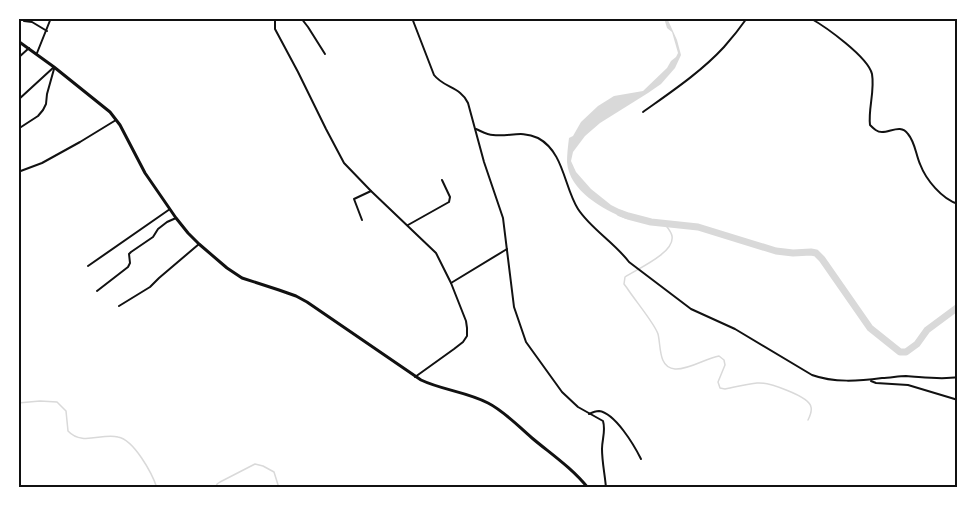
<svg xmlns="http://www.w3.org/2000/svg" width="976" height="506" font-family="Cabin,sans-serif">
  <style>
    .water { fill: #d9d9d9 }
    .lines { fill: none; stroke-linecap: round; stroke-linejoin: round }
    .stream { stroke: #d9d9d9; stroke-width: 1.5 }
    .river { stroke: #d9d9d9; stroke-width: 7 }
    .minor { stroke: #111; stroke-width: 2 }
    .tertiary { stroke: #111; stroke-width: 3 }
    .neatline { fill: none; stroke: #111; stroke-width: 2 }
  </style>
  <rect width="100%" height="100%" fill="#fff"/>
  <path class="water" d="M664,18H667L677,40L681,55L675,68L661,84L648,93L600,123L585,136L573,152L571,161L576,172L591,189L611,205L629,214L626,219C603,209 569,191 567,162C567,154 568,146 569,138L573,136L581,122L598,106L614,96L643,91L667,68L671,61L676,57L678,53L672,32L667,28Z"/>
  <g class="lines">
    <g class="stream">
      <path d="M664,223C667,227 671,231 672,236C675,253 637,269 625,277L624,284L627,288C634,299 655,324 658,334C661,345 658,368 675,369C689,370 706,358 719,356L724,360L725,365L718,382L720,388L725,389C736,387 747,384 757,383C768,382 809,396 811,407C812,411 810,416 808,420"/>
      <path d="M18,373V380"/>
      <path d="M18,403L40,401L57,402L66,411L68,431C82,446 101,433 118,437C134,440 152,473 157,488"/>
      <path d="M216,488L217,484L220,482L255,464L263,466L274,472L279,488"/>
    </g>
    <path class="river" d="M620,213L628,216L651,222L698,227L776,251L793,253L811,252L816,253L822,259L870,328L900,352H906L917,344L927,330L958,307"/>
    <g class="minor">
      <path d="M275,18V29L298,72L326,129L344,163L371,191L436,253L451,283L466,321L467,328V336L463,342L454,349L415,377"/>
      <path d="M301,18L308,27L325,54"/>
      <path d="M412,18L434,75C444,88 461,87 468,103L484,162L503,218L514,307L526,342L562,392L578,407L603,421C606,431 602,439 602,449C602,462 605,475 606,488"/>
      <path d="M810,18C826,27 868,57 872,74C875,91 868,109 870,125C874,129 877,132 882,132C891,132 901,124 908,134C915,142 916,155 920,164C926,180 942,199 958,204"/>
      <path d="M24,21L32,22L47,31"/>
      <path d="M37,53L51,18"/>
      <path d="M18,58L29,48"/>
      <path d="M18,100L54,67"/>
      <path d="M643,112C671,92 701,72 724,47C732,38 740,28 747,18"/>
      <path d="M18,129L38,116L43,110L46,104L47,94L54,69"/>
      <path d="M476,129C481,131 487,135 493,135C510,137 521,130 538,138C564,152 564,187 578,209C591,229 614,242 629,262L691,309L735,329L812,375C834,383 859,381 882,378C890,378 898,376 906,376C923,377 941,380 958,377"/>
      <path d="M18,172L42,163L80,142L116,120"/>
      <path d="M362,220L354,199L371,191"/>
      <path d="M408,225L449,202L450,197L442,180"/>
      <path d="M88,266L170,209"/>
      <path d="M451,283L507,249"/>
      <path d="M97,291L128,267L130,263L129,254L131,252L153,237L158,229L167,222L176,218"/>
      <path d="M119,306L150,287L159,278L199,244"/>
      <path d="M871,381L876,383L908,385L958,400"/>
      <path d="M589,414C593,412 595,411 599,411C615,413 634,445 641,459"/>
    </g>
    <path class="tertiary" d="M18,41L54,67L110,112L120,125L145,173L176,218L188,233L199,244L227,268L242,278L279,290L296,296L307,302L421,380C442,390 467,392 488,403C504,411 518,426 532,438C551,454 572,468 588,488"/>
  </g>
  <rect width="976" height="506" fill="none" stroke="#ffffff" stroke-width="39"/>
  <rect x="20" y="20" width="936" height="466" class="neatline"/>
</svg>
